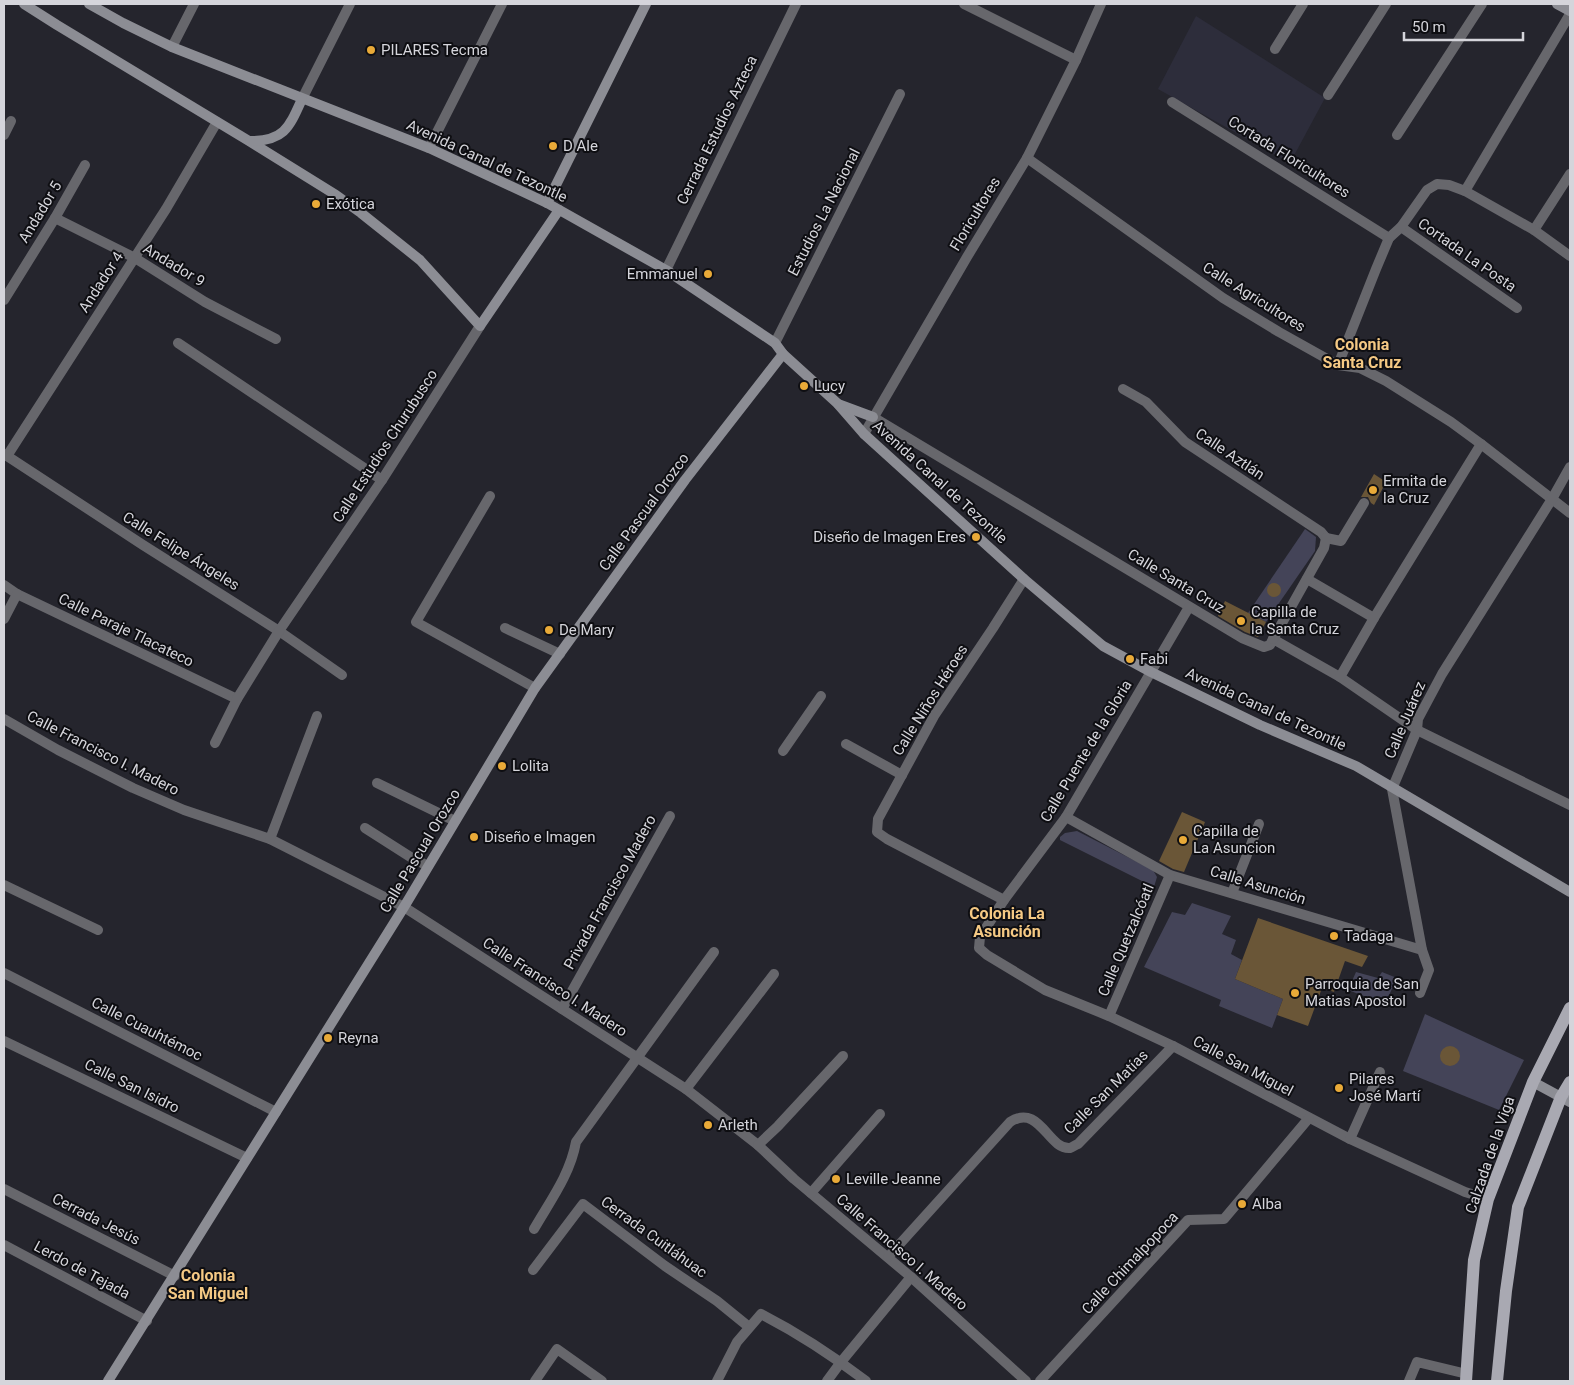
<svg xmlns="http://www.w3.org/2000/svg" width="1574" height="1385" font-family="Roboto,sans-serif">
  <style>
    .built { fill: #2d2d3b }
    .green { fill: #444458 }
    .building { fill: #6a5637 }
    .lines { fill: none; stroke-linecap: round; stroke-linejoin: round }
    .street { stroke: #67676c; stroke-width: 10 }
    .secondary { stroke: #8c8d94; stroke-width: 10 }
    .primary { stroke: #a9a9b2; stroke-width: 12 }
    .poi-dot { fill: #e9aa38; stroke: #0e0e12; stroke-width: 2 }
    .labels { text-anchor: middle; dominant-baseline: central; stroke-width: 4; stroke-linejoin: round; paint-order: stroke }
    .poi-label { font-size: 15px; fill: #d5d5db; stroke: #0e0e12; text-anchor: start }
    .street-label { font-size: 15px; fill: #d5d5db; stroke: #0e0e12 }
    .neighbourhood-label { font-size: 16px; font-weight: bold; fill: #f5c984; stroke: #0e0e12 }
  </style>
  <rect width="100%" height="100%" fill="#25252d"/>
  <path class="built" d="M1196,16L1325,98L1290,163L1158,89Z"/>
  <g class="green">
    <path d="M1305,529L1316,537L1315,551L1266,622L1248,613Z"/>
    <path d="M1077,831L1153,870L1157,877L1154,887L1060,840V837L1065,833Z"/>
    <path d="M1192,903L1231,916L1222,934L1236,940L1231,954L1242,960L1235,979L1283,999L1272,1028L1219,1006L1221,1000L1144,967L1172,912L1185,915Z"/>
    <path d="M1356,972L1378,978L1382,972L1397,978L1385,1004L1348,990Z"/>
    <path d="M1425,1014L1524,1060L1499,1110L1403,1071Z"/>
  </g>
  <g class="building">
    <path d="M1374,474L1386,482L1374,505L1371,503L1368,497H1361Z"/>
    <circle cx="1274" cy="590" r="7"/>
    <path d="M1225,601L1266,622L1258,637L1245,632L1218,616Z"/>
    <path d="M1182,812L1205,822L1184,872L1173,869L1159,861Z"/>
    <path d="M1258,918L1368,956L1362,967L1345,961L1334,992L1322,988L1308,1026L1277,1015L1283,999L1235,979Z"/>
    <circle cx="1450" cy="1056" r="10"/>
  </g>
  <g class="lines">
    <g class="street">
      <path d="M964,4L1076,60"/>
      <path d="M172,47L194,4"/>
      <path d="M1275,49L1303,4"/>
      <path d="M1328,95L1386,4"/>
      <path d="M302,99L350,4"/>
      <path d="M1172,102L1389,238"/>
      <path d="M4,135L11,121"/>
      <path d="M1397,135L1482,4"/>
      <path d="M429,148L502,4"/>
      <path d="M1027,158L1223,298L1279,332L1338,365L1360,368L1386,381L1451,422L1481,444L1570,513"/>
      <path d="M1465,191L1570,14"/>
      <path d="M55,218L135,258L205,302L276,339"/>
      <path d="M1401,227L1517,308"/>
      <path d="M1534,230L1570,174"/>
      <path d="M666,270L796,4"/>
      <path d="M4,300L55,218L85,165"/>
      <path d="M178,343L382,480"/>
      <path d="M775,343L900,94"/>
      <path d="M1338,365L1376,269L1389,238L1401,227L1427,190L1437,184L1449,185L1465,191L1534,230L1570,256"/>
      <path d="M1123,389L1146,402L1185,442L1321,532L1326,538"/>
      <path d="M873,417L1242,638L1264,647L1270,645L1273,639L1340,677L1417,730L1570,805"/>
      <path d="M864,434L967,257L1027,158L1076,60L1101,4"/>
      <path d="M4,454L143,545L279,631L342,675"/>
      <path d="M7,456L166,209L217,122"/>
      <path d="M490,496L416,622L535,688"/>
      <path d="M1326,538L1341,541L1364,503"/>
      <path d="M1307,579L1374,618"/>
      <path d="M4,585L17,594L237,699"/>
      <path d="M1189,607L1066,817L1004,900L980,937L979,948L987,955L1045,990L1109,1016L1173,1046L1350,1139L1465,1192L1488,1199"/>
      <path d="M4,619L17,594"/>
      <path d="M505,628L560,654"/>
      <path d="M1273,639L1324,548L1326,538"/>
      <path d="M1340,677L1374,618L1481,444"/>
      <path d="M4,719L58,750L133,788L184,810L270,839L404,907L686,1089L758,1145L794,1179L911,1277L1026,1381"/>
      <path d="M215,743L237,699L279,631L382,480L480,326"/>
      <path d="M846,744L902,775"/>
      <path d="M783,751L821,696"/>
      <path d="M377,783L455,821"/>
      <path d="M1066,817L1170,875L1422,950"/>
      <path d="M365,828L412,858L428,866"/>
      <path d="M270,839L317,716"/>
      <path d="M4,885L98,930"/>
      <path d="M1232,893L1259,824"/>
      <path d="M1004,900L887,839L877,832L878,819L934,716L993,628L1024,579"/>
      <path d="M4,973L276,1112"/>
      <path d="M1420,993L1429,970L1422,950L1392,789L1417,730L1418,719L1442,674L1552,499L1570,467"/>
      <path d="M562,1009L670,816"/>
      <path d="M1109,1016L1170,875"/>
      <path d="M4,1041L247,1158"/>
      <path d="M686,1089L774,974"/>
      <path d="M1350,1139L1380,1072"/>
      <path d="M758,1145L778,1126L843,1056"/>
      <path d="M4,1189L175,1276"/>
      <path d="M811,1193L880,1114"/>
      <path d="M534,1229C550,1201 570,1175 576,1142L714,952"/>
      <path d="M4,1245L147,1321"/>
      <path d="M888,1257L1010,1122C1040,1103 1048,1150 1070,1148C1073,1147 1075,1145 1078,1144L1173,1046"/>
      <path d="M533,1270L583,1204L665,1266L717,1301L749,1327"/>
      <path d="M535,1381L557,1349L602,1381"/>
      <path d="M717,1381L737,1342L761,1314C798,1333 833,1356 866,1381"/>
      <path d="M827,1381L841,1362L911,1277"/>
      <path d="M1040,1381L1188,1220L1224,1219L1309,1118"/>
      <path d="M1409,1381L1417,1362L1467,1374"/>
    </g>
    <g class="secondary">
      <path d="M24,4L57,25L249,141L336,195L361,213L420,260L480,326L559,210"/>
      <path d="M89,4L123,23L172,47L429,148L547,203L666,270L775,343L783,354L837,403L864,434L1024,579L1103,646L1151,672L1260,725L1356,766L1570,892"/>
      <path d="M1557,4L1570,11"/>
      <path d="M250,141C284,141 289,128 302,99"/>
      <path d="M547,203L646,4"/>
      <path d="M838,404L873,417"/>
      <path d="M1533,1082L1570,1102"/>
      <path d="M108,1381L404,907L535,688L685,480L783,354"/>
    </g>
    <g class="primary">
      <path d="M1466,1381L1474,1260L1488,1199L1533,1082L1570,1008"/>
      <path d="M1497,1381L1506,1291L1518,1207L1561,1097L1570,1082"/>
    </g>
  </g>
  <g class="poi-dot">
    <circle cx="371" cy="50" r="5"/>
    <circle cx="553" cy="146" r="5"/>
    <circle cx="316" cy="204" r="5"/>
    <circle cx="708" cy="274" r="5"/>
    <circle cx="804" cy="386" r="5"/>
    <circle cx="1373" cy="490" r="5"/>
    <circle cx="976" cy="537" r="5"/>
    <circle cx="1241" cy="621" r="5"/>
    <circle cx="549" cy="630" r="5"/>
    <circle cx="1130" cy="659" r="5"/>
    <circle cx="502" cy="766" r="5"/>
    <circle cx="474" cy="837" r="5"/>
    <circle cx="1183" cy="840" r="5"/>
    <circle cx="1334" cy="936" r="5"/>
    <circle cx="1295" cy="993" r="5"/>
    <circle cx="328" cy="1038" r="5"/>
    <circle cx="1339" cy="1088" r="5"/>
    <circle cx="708" cy="1125" r="5"/>
    <circle cx="836" cy="1179" r="5"/>
    <circle cx="1242" cy="1204" r="5"/>
  </g>
  <g class="labels">
    <g class="poi-label">
      <text x="381" y="50">PILARES Tecma</text>
      <text x="563" y="146">D Ale</text>
      <text x="326" y="204">Exótica</text>
      <text x="698" y="274" text-anchor="end">Emmanuel</text>
      <text x="814" y="386">Lucy</text>
      <text x="1383" y="481">Ermita de<tspan x="1383" dy="17">la Cruz</tspan></text>
      <text x="966" y="537" text-anchor="end">Diseño de Imagen Eres</text>
      <text x="1251" y="612">Capilla de<tspan x="1251" dy="17">la Santa Cruz</tspan></text>
      <text x="559" y="630">De Mary</text>
      <text x="1140" y="659">Fabi</text>
      <text x="512" y="766">Lolita</text>
      <text x="1193" y="831">Capilla de<tspan x="1193" dy="17">La Asuncion</tspan></text>
      <text x="484" y="837">Diseño e Imagen</text>
      <text x="1344" y="936">Tadaga</text>
      <text x="1305" y="984">Parroquia de San<tspan x="1305" dy="17">Matias Apostol</tspan></text>
      <text x="338" y="1038">Reyna</text>
      <text x="1349" y="1079">Pilares<tspan x="1349" dy="17">José Martí</tspan></text>
      <text x="718" y="1125">Arleth</text>
      <text x="846" y="1179">Leville Jeanne</text>
      <text x="1252" y="1204">Alba</text>
    </g>
    <g class="street-label">
      <text transform="translate(717 130) rotate(-64)">Cerrada Estudios Azteca</text>
      <text transform="translate(1289 157) rotate(32)">Cortada Floricultores</text>
      <text transform="translate(487 161) rotate(25)">Avenida Canal de Tezontle</text>
      <text transform="translate(40 212) rotate(-59)">Andador 5</text>
      <text transform="translate(824 212) rotate(-63)">Estudios La Nacional</text>
      <text transform="translate(975 214) rotate(-59)">Floricultores</text>
      <text transform="translate(1467 255) rotate(35)">Cortada La Posta</text>
      <text transform="translate(174 265) rotate(31)">Andador 9</text>
      <text transform="translate(101 282) rotate(-57)">Andador 4</text>
      <text transform="translate(1254 297) rotate(32)">Calle Agricultores</text>
      <text transform="translate(385 446) rotate(-57)">Calle Estudios Churubusco</text>
      <text transform="translate(1230 454) rotate(34)">Calle Aztlán</text>
      <text transform="translate(940 482) rotate(42)">Avenida Canal de Tezontle</text>
      <text transform="translate(644 512) rotate(-54)">Calle Pascual Orozco</text>
      <text transform="translate(181 551) rotate(32)">Calle Felipe Ángeles</text>
      <text transform="translate(1176 581) rotate(31)">Calle Santa Cruz</text>
      <text transform="translate(126 630) rotate(26)">Calle Paraje Tlacateco</text>
      <text transform="translate(930 700) rotate(-58)">Calle Niños Héroes</text>
      <text transform="translate(1266 709) rotate(25)">Avenida Canal de Tezontle</text>
      <text transform="translate(1405 720) rotate(-67)">Calle Juárez</text>
      <text transform="translate(1086 751) rotate(-59)">Calle Puente de la Gloria</text>
      <text transform="translate(103 753) rotate(27)">Calle Francisco I. Madero</text>
      <text transform="translate(420 851) rotate(-59)">Calle Pascual Orozco</text>
      <text transform="translate(1258 885) rotate(17)">Calle Asunción</text>
      <text transform="translate(610 892) rotate(-61)">Privada Francisco Madero</text>
      <text transform="translate(1126 940) rotate(-67)">Calle Quetzalcóatl</text>
      <text transform="translate(555 987) rotate(33)">Calle Francisco I. Madero</text>
      <text transform="translate(147 1029) rotate(27)">Calle Cuauhtémoc</text>
      <text transform="translate(1243 1066) rotate(28)">Calle San Miguel</text>
      <text transform="translate(132 1086) rotate(26)">Calle San Isidro</text>
      <text transform="translate(1106 1092) rotate(-45)">Calle San Matías</text>
      <text transform="translate(1490 1155) rotate(-71)">Calzada de la Viga</text>
      <text transform="translate(96 1219) rotate(27)">Cerrada Jesús</text>
      <text transform="translate(654 1237) rotate(36)">Cerrada Cuitláhuac</text>
      <text transform="translate(902 1252) rotate(41)">Calle Francisco I. Madero</text>
      <text transform="translate(1130 1263) rotate(-47)">Calle Chimalpopoca</text>
      <text transform="translate(82 1270) rotate(28)">Lerdo de Tejada</text>
    </g>
    <g class="neighbourhood-label">
      <text x="1362" y="344">Colonia<tspan x="1362" dy="18">Santa Cruz</tspan></text>
      <text x="1007" y="913">Colonia La<tspan x="1007" dy="18">Asunción</tspan></text>
      <text x="208" y="1275">Colonia<tspan x="208" dy="18">San Miguel</tspan></text>
    </g>
  </g>
  <rect width="1574" height="1385" fill="none" stroke="#d5d5db" stroke-width="10"/>
  <path d="M1404 32v8h119v-8" fill="none" stroke="#d5d5db" stroke-width="2.5"/>
  <text x="1412" y="32" font-size="15" fill="#d5d5db" stroke="#0e0e12" stroke-width="4" paint-order="stroke">50 m</text>
</svg>
